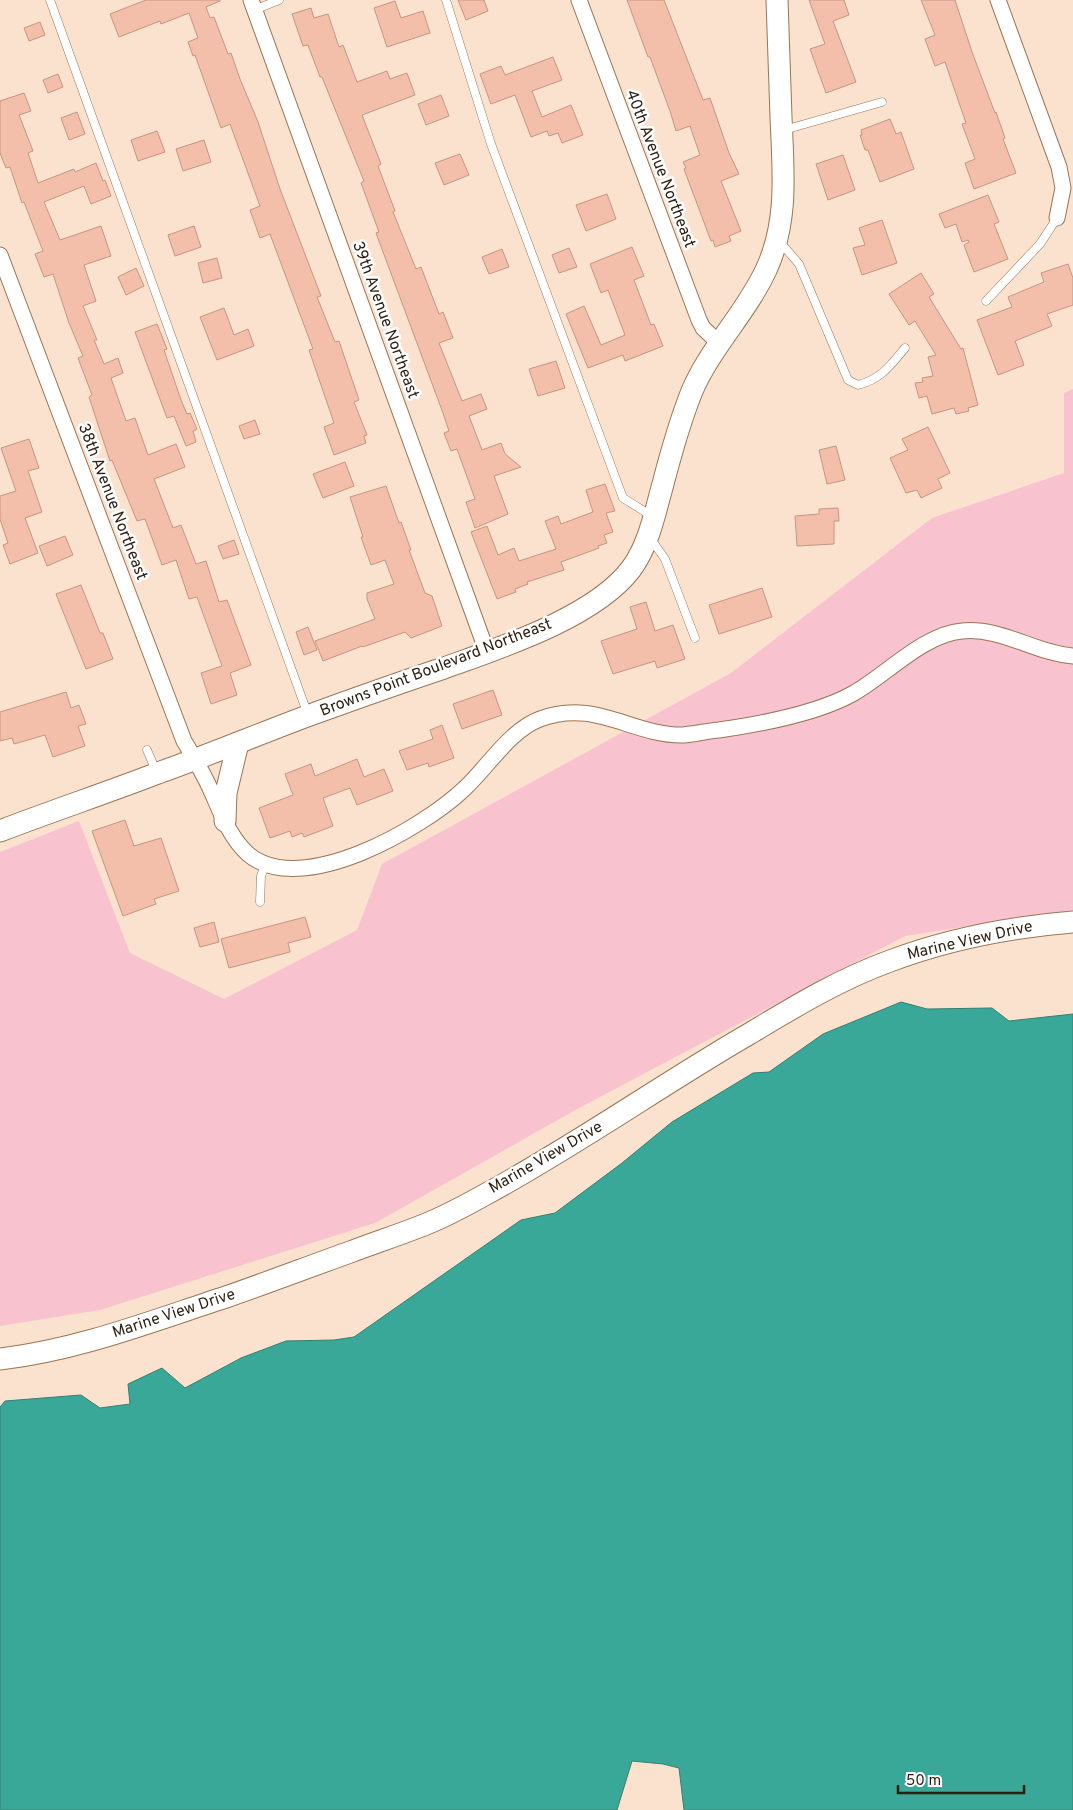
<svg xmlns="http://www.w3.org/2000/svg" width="1073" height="1810" font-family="Overpass,sans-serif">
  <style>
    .green { fill: #f8c3cf }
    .water { fill: #3aa899; stroke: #367f70 }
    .building { fill: #f3bfaa; stroke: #c59582 }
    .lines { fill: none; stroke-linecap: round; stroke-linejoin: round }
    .lane-casing { stroke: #997555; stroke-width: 9 }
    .street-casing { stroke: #997555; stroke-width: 17 }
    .secondary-casing { stroke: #997555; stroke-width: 23 }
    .lane { stroke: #fff; stroke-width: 8 }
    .street { stroke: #fff; stroke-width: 15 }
    .secondary { stroke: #fff; stroke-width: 21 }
    .labels { text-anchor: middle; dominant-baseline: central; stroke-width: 5; stroke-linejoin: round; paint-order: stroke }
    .street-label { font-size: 16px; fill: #2c1e11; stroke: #fff }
  </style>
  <rect width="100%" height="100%" fill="#fbe2ce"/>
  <path class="green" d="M1073,389V910L905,936L579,1108L375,1223L100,1310L0,1326V852L79,821L130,953L224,999L357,930L382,864L731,673L932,518L1064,473V393Z"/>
  <path class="water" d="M901,1002L927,1009L992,1008L1009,1021L1073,1014V1810H684L679,1768L663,1764L632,1761L617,1810H0V1407L5,1401L81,1395L100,1408L130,1404L128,1384L162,1368L185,1388L241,1358L286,1341L334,1340L354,1337L521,1220L555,1213L622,1163L672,1122L753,1073L769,1072L823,1034Z"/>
  <g class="building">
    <path d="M146,0H220V1L206,7L210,18L214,17L228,54L231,53L240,79L258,122L280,189L321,296L317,297L335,342L339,341L359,400L354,402L367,435L364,436L366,443L334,455L324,427L334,423L309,350L313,349L270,234L260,238L250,210L260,206L230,124L221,128L195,55L193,56L188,42L198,38L189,13L161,24L160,21L119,37L110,14Z"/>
    <path d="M458,0H484L488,11L466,20Z"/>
    <path d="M627,0H664L703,100L710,98L729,153L739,174L721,181L741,231L729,236L731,241L715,247L713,240L711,241L684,169L686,168L683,162L700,155L690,126L676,131L670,111L650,57H648Z"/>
    <path d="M809,0H844L849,15L833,21L856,82L826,93L810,49L825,44Z"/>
    <path d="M921,0H955L972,52L995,113L996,112L1005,138L1003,139L1016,173L974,189L965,163L975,159L962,124L966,123L945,62L935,66L925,39L935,35Z"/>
    <path d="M395,1L401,18L423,11L430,33L387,47L374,8Z"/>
    <path d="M311,8L314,18L328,14L339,47L343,45L357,82L387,71L390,79L407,73L415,95L362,115L381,164L378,166L395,211L393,212L416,269L421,267L439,314L443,312L453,338L439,343L462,401L481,394L487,409L469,416L482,450L501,443L505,454L521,467L494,476L508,514L475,528L466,502L475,499L457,449L451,451L444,433L449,431L443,413L376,233L379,232L361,183L364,181L322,77H320L308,45L303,46L292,14Z"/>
    <path d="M40,22L45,35L29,41L24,28Z"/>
    <path d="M553,57L562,80L532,91L542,117L571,105L583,135L562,143L558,133L549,136L547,131L531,137L515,95L491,104L480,74L501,66L505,75Z"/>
    <path d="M58,74L63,87L48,93L43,80Z"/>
    <path d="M24,93L31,111L19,115L33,151L28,153L38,183L74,169L75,172L96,163L103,181L105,180L111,196L91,204L84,186L44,202L60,240L101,226L111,256L84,265L96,301L83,306L97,340H94L104,364L118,358L123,373L111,378L126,421L135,418L148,455L176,444L185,467L154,479L173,528L181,525L196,564L206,561L219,602L227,600L251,665L230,673L237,695L211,704L201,673L222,666L197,597L189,599L176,560L162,565L145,519L137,521L112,460L110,461L89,397L92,395L78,358L83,356L69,323L53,274L44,277L35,254L43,251L24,202L22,203L10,167L6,168L0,153V101Z"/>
    <path d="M441,95L449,116L426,125L418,104Z"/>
    <path d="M77,112L85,134L69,140L61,118Z"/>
    <path d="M890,119L896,134L901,132L914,169L880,182L868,150H865L860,135H862L861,130Z"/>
    <path d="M157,131L165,152L138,161L131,140Z"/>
    <path d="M204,140L211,162L183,171L176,149Z"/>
    <path d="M460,154L469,175L444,185L435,163Z"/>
    <path d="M843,155L855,190L828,200L816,164Z"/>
    <path d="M607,194L616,219L586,231L576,205Z"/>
    <path d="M988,195L999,222L994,224L1008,259L974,272L964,245L969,242L968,240L962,242L956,224L945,228L939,214Z"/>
    <path d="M882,220L897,263L862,275L853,248L865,245L859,228Z"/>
    <path d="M194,226L201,247L175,256L168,235Z"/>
    <path d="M632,247L644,276L634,280L651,325L654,324L663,346L625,361L623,355L588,368L566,314L584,306L601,345L625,335L608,290L601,293L590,264Z"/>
    <path d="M569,248L577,267L559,273L552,255Z"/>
    <path d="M502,249L509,267L489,274L482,257Z"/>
    <path d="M217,258L222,278L203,283L198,263Z"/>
    <path d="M1068,264L1073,278V305L1047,314L1052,326L1015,341L1024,365L998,375L977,320L1012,307L1008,297L1044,282L1041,273Z"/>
    <path d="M136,268L144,286L126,295L118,277Z"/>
    <path d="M921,273L934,294L929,297L961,349L963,348L978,405L968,408L969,411L956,414L954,408L932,414L927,396L919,398L915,383L923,382L922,378L933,376L928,357L936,355L915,321L909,325L889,294Z"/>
    <path d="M224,308L234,335L248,329L254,346L217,360L200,317Z"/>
    <path d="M157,324L167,349L164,350L181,400L187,414L190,413L197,429L193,431L196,442L186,446L174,416L167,418L135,332Z"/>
    <path d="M556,361L565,388L538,396L529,369Z"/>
    <path d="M255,420L260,434L244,439L239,426Z"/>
    <path d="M928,427L950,473L938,479L942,488L921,498L917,490L906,493L890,458L908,450L902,439Z"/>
    <path d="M29,439L39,468L28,471L42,512L25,518L38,553L10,564L3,545L8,543L0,519V496L16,491L1,448Z"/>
    <path d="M836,446L845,480L827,484L819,450Z"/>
    <path d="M345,462L354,486L323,498L313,474Z"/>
    <path d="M605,484L615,511L606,513L613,532L604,535L607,543L598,546L599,548L561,562L564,570L527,582L528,584L515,589L516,592L497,599L471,532L487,526L498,555L514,548L519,561L556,549L545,521L558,516L561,524L593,512L586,490Z"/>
    <path d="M386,486L399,523L401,522L411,550H409L425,593L432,596L442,626L411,638L405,632L363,647L362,646L323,661L315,641L375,619L367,599V593L394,584L385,560L371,565L361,537H363L350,497Z"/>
    <path d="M838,508L839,521H834V544L797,546L795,516L819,514V509Z"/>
    <path d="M65,536L73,555L47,566L39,546Z"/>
    <path d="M234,540L239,554L223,559L218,546Z"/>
    <path d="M81,585L100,633H103L113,659L86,669L56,594Z"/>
    <path d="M762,588L772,617L719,634L709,605Z"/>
    <path d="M646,602L655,631L673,625L685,659L657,668L655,661L613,674L601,641L637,629L630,607Z"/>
    <path d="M308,627L317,650L304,655L296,632Z"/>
    <path d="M493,690L502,715L462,729L453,704Z"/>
    <path d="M66,692L71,708L79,705L86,724L78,726L85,746L53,757L45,735L14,744L12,738L0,741V712Z"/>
    <path d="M442,725L454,758L429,767L428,763L407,770L399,751L433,739L430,730Z"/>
    <path d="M357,759L364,777L384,769L393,791L357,805L350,788L323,798L333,826L304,837L302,833L292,837L290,831L270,838L259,808L293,795L285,774L311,764L315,776Z"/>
    <path d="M125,820L134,846L161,838L179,891L154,899L156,904L123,916L92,831Z"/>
    <path d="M305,917L311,937L288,943L290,952L229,968L221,939Z"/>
    <path d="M214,922L219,942L200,947L194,928Z"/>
  </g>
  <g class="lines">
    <defs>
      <g id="lane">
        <path d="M50,0L308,715"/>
        <path d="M446,0L491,144L623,498L652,516"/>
        <path d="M254,10L279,0"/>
        <path d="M784,130L882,102"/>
        <path d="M780,242L799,264L848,380L858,385C881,379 890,366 905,348"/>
        <path d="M986,301L1040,244L1057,218"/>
        <path d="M651,539L665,559L695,638"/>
        <path d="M147,750L156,771"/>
        <path d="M260,902L261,876L266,863"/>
      </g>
      <g id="street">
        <path d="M251,0L487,652"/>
        <path d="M579,0L699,320L703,328L719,343"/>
        <path d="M998,0L1059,167L1063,188L1057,218"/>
        <path d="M0,255L184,741C192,754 200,768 207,782C219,806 227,835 248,854C301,899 423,828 464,789C487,768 510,730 540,719C595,698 633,736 683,735C695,734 707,731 719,730C761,724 817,714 854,693C886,675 924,634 962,631C1001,627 1035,653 1073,656"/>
      </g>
      <g id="secondary">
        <path d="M225,821L226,793L238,743"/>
        <path d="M0,831C52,811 106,793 158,773C209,755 259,734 310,715C354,699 399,683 444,668C500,648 595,617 631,569C649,545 655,512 663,484C671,453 680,421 692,391C711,347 746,313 766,270C789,221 783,169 781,117C780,78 778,39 777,0"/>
        <path d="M0,1359C78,1350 152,1321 226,1297C269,1282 311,1266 353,1251C379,1241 405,1233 431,1222C450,1214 470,1203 488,1193C578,1144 661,1085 749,1034C794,1007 840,979 890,961C948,939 1011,927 1073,922"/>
      </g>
    </defs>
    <use href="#lane" class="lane-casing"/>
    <use href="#street" class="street-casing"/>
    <use href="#secondary" class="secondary-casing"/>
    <use href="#lane" class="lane"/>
    <use href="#street" class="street"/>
    <use href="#secondary" class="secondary"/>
  </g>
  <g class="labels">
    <g class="street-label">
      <text transform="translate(660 169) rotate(69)">40th Avenue Northeast</text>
      <text transform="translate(385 320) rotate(70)">39th Avenue Northeast</text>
      <text transform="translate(112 502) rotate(69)">38th Avenue Northeast</text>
      <text transform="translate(436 668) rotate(-21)">Browns Point Boulevard Northeast</text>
      <text transform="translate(970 941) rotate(-13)">Marine View Drive</text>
      <text transform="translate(546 1158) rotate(-30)">Marine View Drive</text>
      <text transform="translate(174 1314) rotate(-18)">Marine View Drive</text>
    </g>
  </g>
  <path d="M898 1785v8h126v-8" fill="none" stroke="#2c1e11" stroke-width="2.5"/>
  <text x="906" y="1785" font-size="15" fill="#2c1e11" stroke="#ffffff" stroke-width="4" paint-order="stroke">50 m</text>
</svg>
